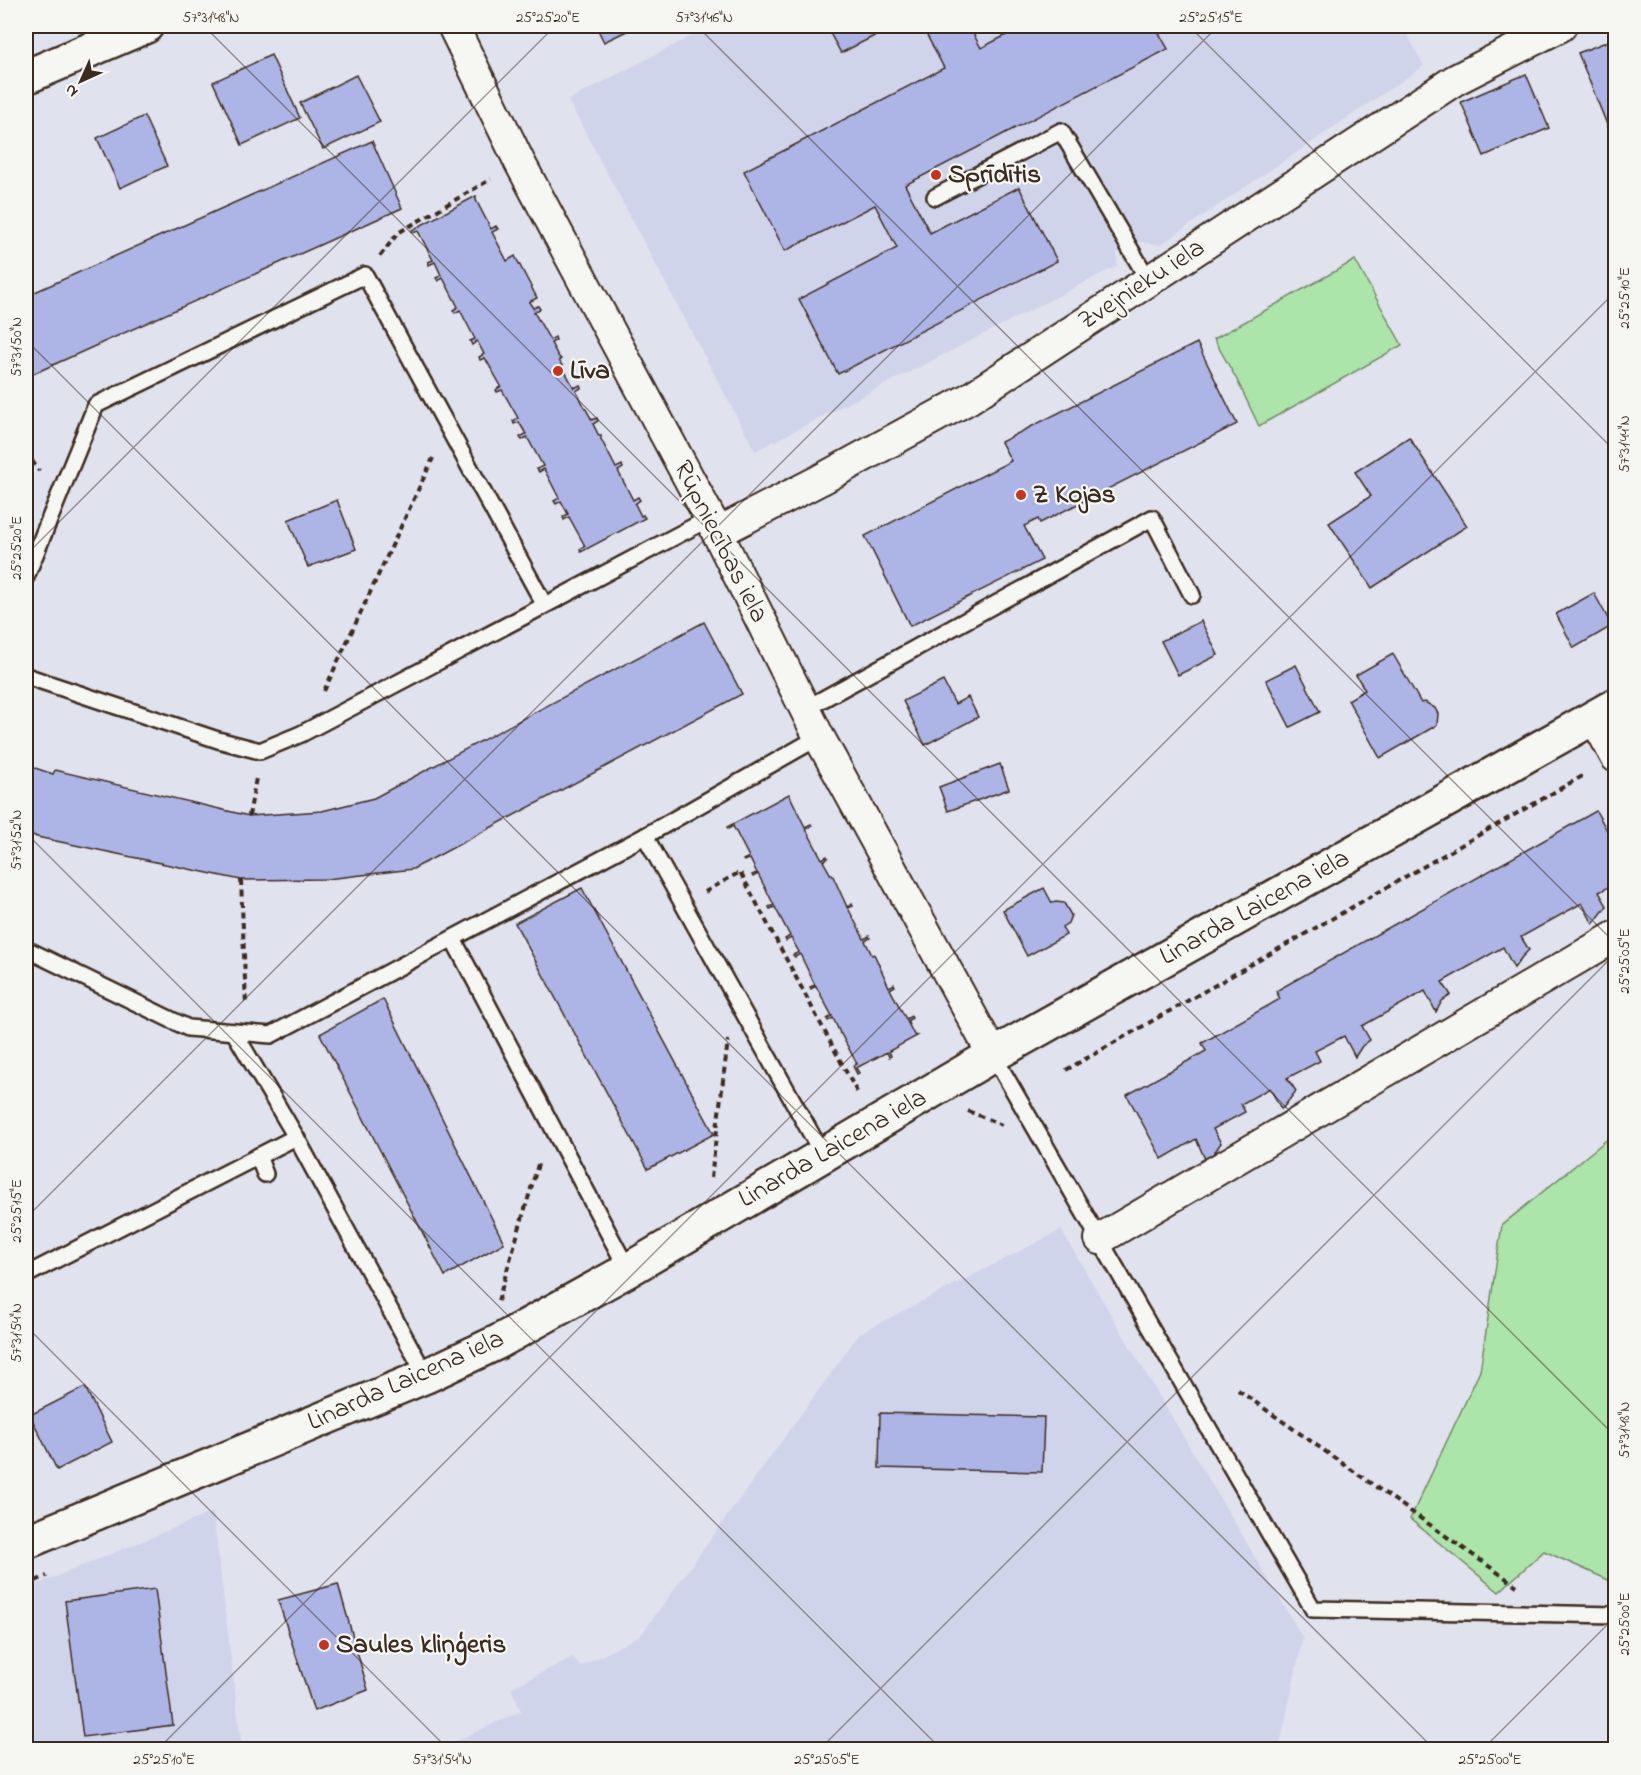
<svg xmlns="http://www.w3.org/2000/svg" width="1641" height="1775" font-family="'Indie Flower',sans-serif">
  <style>
    .built { fill: #d0d4eb }
    .green { fill: #ace5aa; stroke: #748864; stroke-width: 1.5 }
    .building { fill: #acb5e5; stroke: #3b2a1e; stroke-width: 1.5 }
    .lines { fill: none; stroke-linecap: round; stroke-linejoin: round }
    .service-casing { stroke: #3b2a1e; stroke-width: 20 }
    .minor-casing { stroke: #3b2a1e; stroke-width: 34 }
    .tertiary-casing { stroke: #3b2a1e; stroke-width: 38 }
    .primary-casing { stroke: #3b2a1e; stroke-width: 38 }
    .path { stroke: #3b2a1e; stroke-width: 4; stroke-dasharray: 6 4.5; stroke-linecap: butt }
    .service { stroke: #f6f6f2; stroke-width: 15 }
    .minor { stroke: #f6f6f2; stroke-width: 30 }
    .tertiary { stroke: #f6f6f2; stroke-width: 33 }
    .primary { stroke: #f6f6f2; stroke-width: 33 }
    .ticks { fill: none; stroke: #3b2a1e; stroke-width: 1.5; stroke-opacity: 0.45 }
    .poi-dot { fill: #c8321e; stroke: #f6f6f2; stroke-width: 2 }
    .labels { text-anchor: middle; dominant-baseline: central; stroke-width: 4.5; stroke-linejoin: round; paint-order: stroke }
    .poi-label { font-size: 27px; font-weight: bold; fill: #3b2a1e; stroke: #f6f6f2; text-anchor: start }
    .street-label { font-size: 27px; fill: #3b2a1e; stroke: #f6f6f2 }
    .neatline { fill: none; stroke: #3b2a1e; stroke-width: 2 }
    .ticks-label { font-size: 15px; text-anchor: middle; fill: #3b2a1e }
  </style>
  <rect width="100%" height="100%" fill="#e0e2ee"/>
  <filter id="ink" filterUnits="userSpaceOnUse"><feTurbulence type="fractalNoise" baseFrequency=".0167" numOctaves="2"/><feDisplacementMap in="SourceGraphic" scale="12" xChannelSelector="R" yChannelSelector="G"/><feConvolveMatrix kernelMatrix="1 2 1 2 8 2 1 2 1" color-interpolation-filters="sRGB"/></filter>
  <g filter="url(#ink)">
    <g class="built">
      <path d="M711,26H1403L1424,66L1160,245L1136,241L1117,253V266L755,451L568,100Z"/>
      <path d="M1061,1230L1303,1638L1279,1749L437,1750L521,1711L511,1688L573,1657L580,1667L641,1635L860,1333Z"/>
      <path d="M213,1512L242,1749L26,1750V1589Z"/>
    </g>
    <g class="green">
      <path d="M1355,260L1402,345L1259,426L1237,380L1214,339Z"/>
      <path d="M1615,1133V1583L1544,1551L1499,1592L1410,1519L1480,1371L1502,1225Z"/>
    </g>
    <g class="building">
      <path d="M596,26H637L604,42Z"/>
      <path d="M826,26H894L841,53Z"/>
      <path d="M922,26H969L981,48L1024,26H1155L1168,49L905,185L930,233L1019,187L1057,261L838,374L799,299L897,248L875,205L785,251L744,171L944,68Z"/>
      <path d="M1616,38V124L1608,127L1578,53Z"/>
      <path d="M271,55L300,118L242,145L213,82Z"/>
      <path d="M1526,74L1549,128L1484,156L1461,102Z"/>
      <path d="M356,75L380,122L323,149L300,103Z"/>
      <path d="M144,116L167,166L120,188L97,138Z"/>
      <path d="M372,141L402,208L26,377V296Z"/>
      <path d="M476,196V200L491,229L496,226L498,229L492,232L507,261L515,256L537,298L529,302L533,308L538,306L540,309L534,312L550,340L555,337L556,340L551,343L558,356L561,359L559,360L574,388L580,385L581,388L576,391L592,420L597,418L598,421L593,424L599,436L601,435V439L616,468L622,465L623,468L618,471L633,500L638,497L640,500L635,504L641,516L643,515L645,518L581,552L580,549L585,546L569,517L564,520L563,517L568,514L561,501L556,504L554,501L559,498L544,469L539,472L537,469L543,466L527,437L522,440L520,437L526,434L519,422L514,424L513,421L518,418L502,390L497,392L496,390L501,386L485,358L480,360L479,357L484,354L477,341L472,345L470,341L475,339L460,310L455,313L453,310L458,307L443,278L438,281L436,278L441,275L435,262L429,265L428,262L433,260L418,231L413,233L412,230Z"/>
      <path d="M1197,343L1237,424L1040,523L1038,519L1024,526L1042,560L910,626L865,536L1011,461L1001,442Z"/>
      <path d="M1409,437L1467,526L1372,588L1329,523L1371,496L1355,472Z"/>
      <path d="M337,500L356,549L308,567L288,520Z"/>
      <path d="M1594,593L1612,626L1574,648L1556,614Z"/>
      <path d="M1201,621L1218,655L1178,675L1161,641Z"/>
      <path d="M704,622L742,694L413,869L327,879L241,880L37,837L26,832V765L53,774L55,770L249,816L322,811L374,798Z"/>
      <path d="M1393,654L1421,703L1425,702L1435,708L1438,714L1437,725L1380,758L1348,700L1365,690L1356,675Z"/>
      <path d="M1296,665L1320,712L1290,727L1266,680Z"/>
      <path d="M943,681L955,704L968,697L978,717L925,745L903,701Z"/>
      <path d="M1000,764L1009,789L948,811L939,787Z"/>
      <path d="M789,794L805,827L811,824L812,826L806,829L822,859L827,856L828,858L823,861L831,875L832,874L847,907L852,904L853,906L848,908L864,939L869,936L870,938L865,941L872,955L874,954L889,987L894,984L895,986L890,989L906,1019L911,1016L912,1018L907,1021L914,1035L917,1036L889,1051L891,1056L889,1057L887,1052L856,1068L859,1073L857,1074L853,1066L857,1064L841,1034L839,1033H840L833,1018L828,1021L827,1019L832,1016L816,986L811,989L810,987L815,985L800,954L795,957L793,955L799,952L791,938L786,941L785,939L790,936L775,907L770,909L769,907L774,905L758,874L753,877L752,875L757,873L750,859L744,861L743,860L749,857L733,826L728,829L727,827Z"/>
      <path d="M1596,811L1616,846V883L1599,892L1607,906L1594,923L1593,924L1582,903L1521,937L1529,950L1522,957L1514,968L1503,947L1442,982L1451,995L1442,1001L1436,1012L1425,991L1362,1026L1370,1040L1362,1046L1355,1057L1344,1036L1315,1051L1320,1061L1287,1078L1296,1091L1283,1108L1281,1109L1270,1088L1241,1104L1245,1112L1213,1129L1221,1143L1209,1160L1206,1161L1196,1139L1162,1159L1127,1095L1206,1051L1202,1043L1280,999L1276,991Z"/>
      <path d="M582,888L714,1134L648,1169L515,923Z"/>
      <path d="M1044,888L1052,903L1056,902L1064,903L1071,915L1068,923L1062,927L1066,935L1027,956L1003,910Z"/>
      <path d="M383,999L504,1243L445,1276L320,1034Z"/>
      <path d="M85,1387L112,1442L57,1470L30,1415Z"/>
      <path d="M880,1413L1044,1417L1042,1472L879,1468Z"/>
      <path d="M338,1584L368,1690L314,1711L278,1600Z"/>
      <path d="M155,1589L173,1725L83,1737L65,1601Z"/>
    </g>
    <g class="lines">
      <defs>
        <g id="service">
          <path d="M935,197L1061,131L1149,281"/>
          <path d="M26,577L96,405L365,275L544,604"/>
          <path d="M26,676L218,740L260,751L301,734L710,518"/>
          <path d="M805,709L1152,518L1192,595"/>
          <path d="M645,836L823,1155"/>
          <path d="M453,939L628,1270"/>
          <path d="M26,949L188,1028L271,1035L645,836L819,737"/>
          <path d="M234,1032L296,1137L426,1376"/>
          <path d="M993,1055L1313,1609L1616,1615"/>
          <path d="M258,1156L265,1174"/>
          <path d="M26,1275L296,1137"/>
        </g>
        <g id="minor">
          <path d="M453,26L520,163L710,518L819,737L993,1055"/>
          <path d="M717,533L820,480L970,398L1455,80L1561,26"/>
          <path d="M1594,717L1616,757"/>
          <path d="M1100,1239L1616,936"/>
        </g>
        <path id="tertiary" d="M26,77L146,26"/>
        <path id="primary" d="M26,1542L426,1376L498,1342L628,1270L993,1055L1616,705"/>
      </defs>
      <use href="#service" class="service-casing"/>
      <use href="#minor" class="minor-casing"/>
      <use href="#tertiary" class="tertiary-casing"/>
      <use href="#primary" class="primary-casing"/>
      <g class="path">
        <path d="M380,256L398,233L491,179"/>
        <path d="M26,452L39,471"/>
        <path d="M324,691L433,458"/>
        <path d="M249,816L256,778"/>
        <path d="M241,880L246,1005"/>
        <path d="M705,892L740,872L858,1094"/>
        <path d="M1066,1070L1586,774"/>
        <path d="M968,1111L1002,1125"/>
        <path d="M711,1178L728,1040"/>
        <path d="M498,1301L539,1161"/>
        <path d="M1238,1390L1517,1586"/>
        <path d="M26,1585L47,1576"/>
      </g>
      <use href="#service" class="service"/>
      <use href="#minor" class="minor"/>
      <use href="#tertiary" class="tertiary"/>
      <use href="#primary" class="primary"/>
    </g>
  </g>
  <path class="ticks" d="M204,26L1616,1437M697,26L1616,944M1189,26L1616,452M26,340L1435,1750M26,555L555,26M26,833L942,1750M26,1218L1218,26M26,1326L449,1750M157,1750L1616,291M819,1750L1616,953M1482,1750L1616,1616"/>
  <g class="poi-dot">
    <circle cx="936" cy="175" r="6"/>
    <circle cx="558" cy="371" r="6"/>
    <circle cx="1021" cy="495" r="6"/>
    <circle cx="324" cy="1645" r="6"/>
  </g>
  <g class="labels">
    <g class="poi-label">
      <text x="948" y="175">Sprīdītis</text>
      <text x="570" y="371">Līva</text>
      <text x="1033" y="495">Z Kojas</text>
      <text x="336" y="1645">Saules kliņģeris</text>
    </g>
    <g class="street-label">
      <text transform="translate(1142 285) rotate(-33)">Zvejnieku iela</text>
      <text transform="translate(720 542) rotate(63)">Rūpniecības iela</text>
      <text transform="translate(1255 908) rotate(-29)">Linarda Laicena iela</text>
      <text transform="translate(833 1149) rotate(-30)">Linarda Laicena iela</text>
      <text transform="translate(406 1381) rotate(-24)">Linarda Laicena iela</text>
    </g>
  </g>
  <rect width="1641" height="1775" fill="none" stroke="#f6f6f2" stroke-width="66"/>
  <g transform="translate(81 81) rotate(225)" stroke="#f6f6f2" stroke-width="4.5" paint-order="stroke">
  <path d="M0-4.5L10 22L0 15L-10 22Z" fill="#3b2a1e"/>
  <text y="-9" font-size="16" font-weight="bold" text-anchor="middle" fill="#3b2a1e">N</text>
  </g>
  <rect x="33" y="33" width="1575" height="1709" class="neatline"/>
  <g class="ticks-label">
    <text x="211" y="22">57°31'48"N</text>
    <text x="548" y="22">25°25'20"E</text>
    <text x="704" y="22">57°31'46"N</text>
    <text x="1211" y="22">25°25'15"E</text>
    <text transform="translate(1624 298) rotate(-90)" y="5">25°25'10"E</text>
    <text transform="translate(16 347) rotate(-90)" y="5">57°31'50"N</text>
    <text transform="translate(1624 444) rotate(-90)" y="5">57°31'44"N</text>
    <text transform="translate(16 548) rotate(-90)" y="5">25°25'20"E</text>
    <text transform="translate(16 840) rotate(-90)" y="5">57°31'52"N</text>
    <text transform="translate(1624 961) rotate(-90)" y="5">25°25'05"E</text>
    <text transform="translate(16 1211) rotate(-90)" y="5">25°25'15"E</text>
    <text transform="translate(16 1333) rotate(-90)" y="5">57°31'54"N</text>
    <text transform="translate(1624 1430) rotate(-90)" y="5">57°31'48"N</text>
    <text transform="translate(1624 1624) rotate(-90)" y="5">25°25'00"E</text>
    <text x="164" y="1764">25°25'10"E</text>
    <text x="442" y="1764">57°31'54"N</text>
    <text x="827" y="1764">25°25'05"E</text>
    <text x="1490" y="1764">25°25'00"E</text>
  </g>
</svg>
